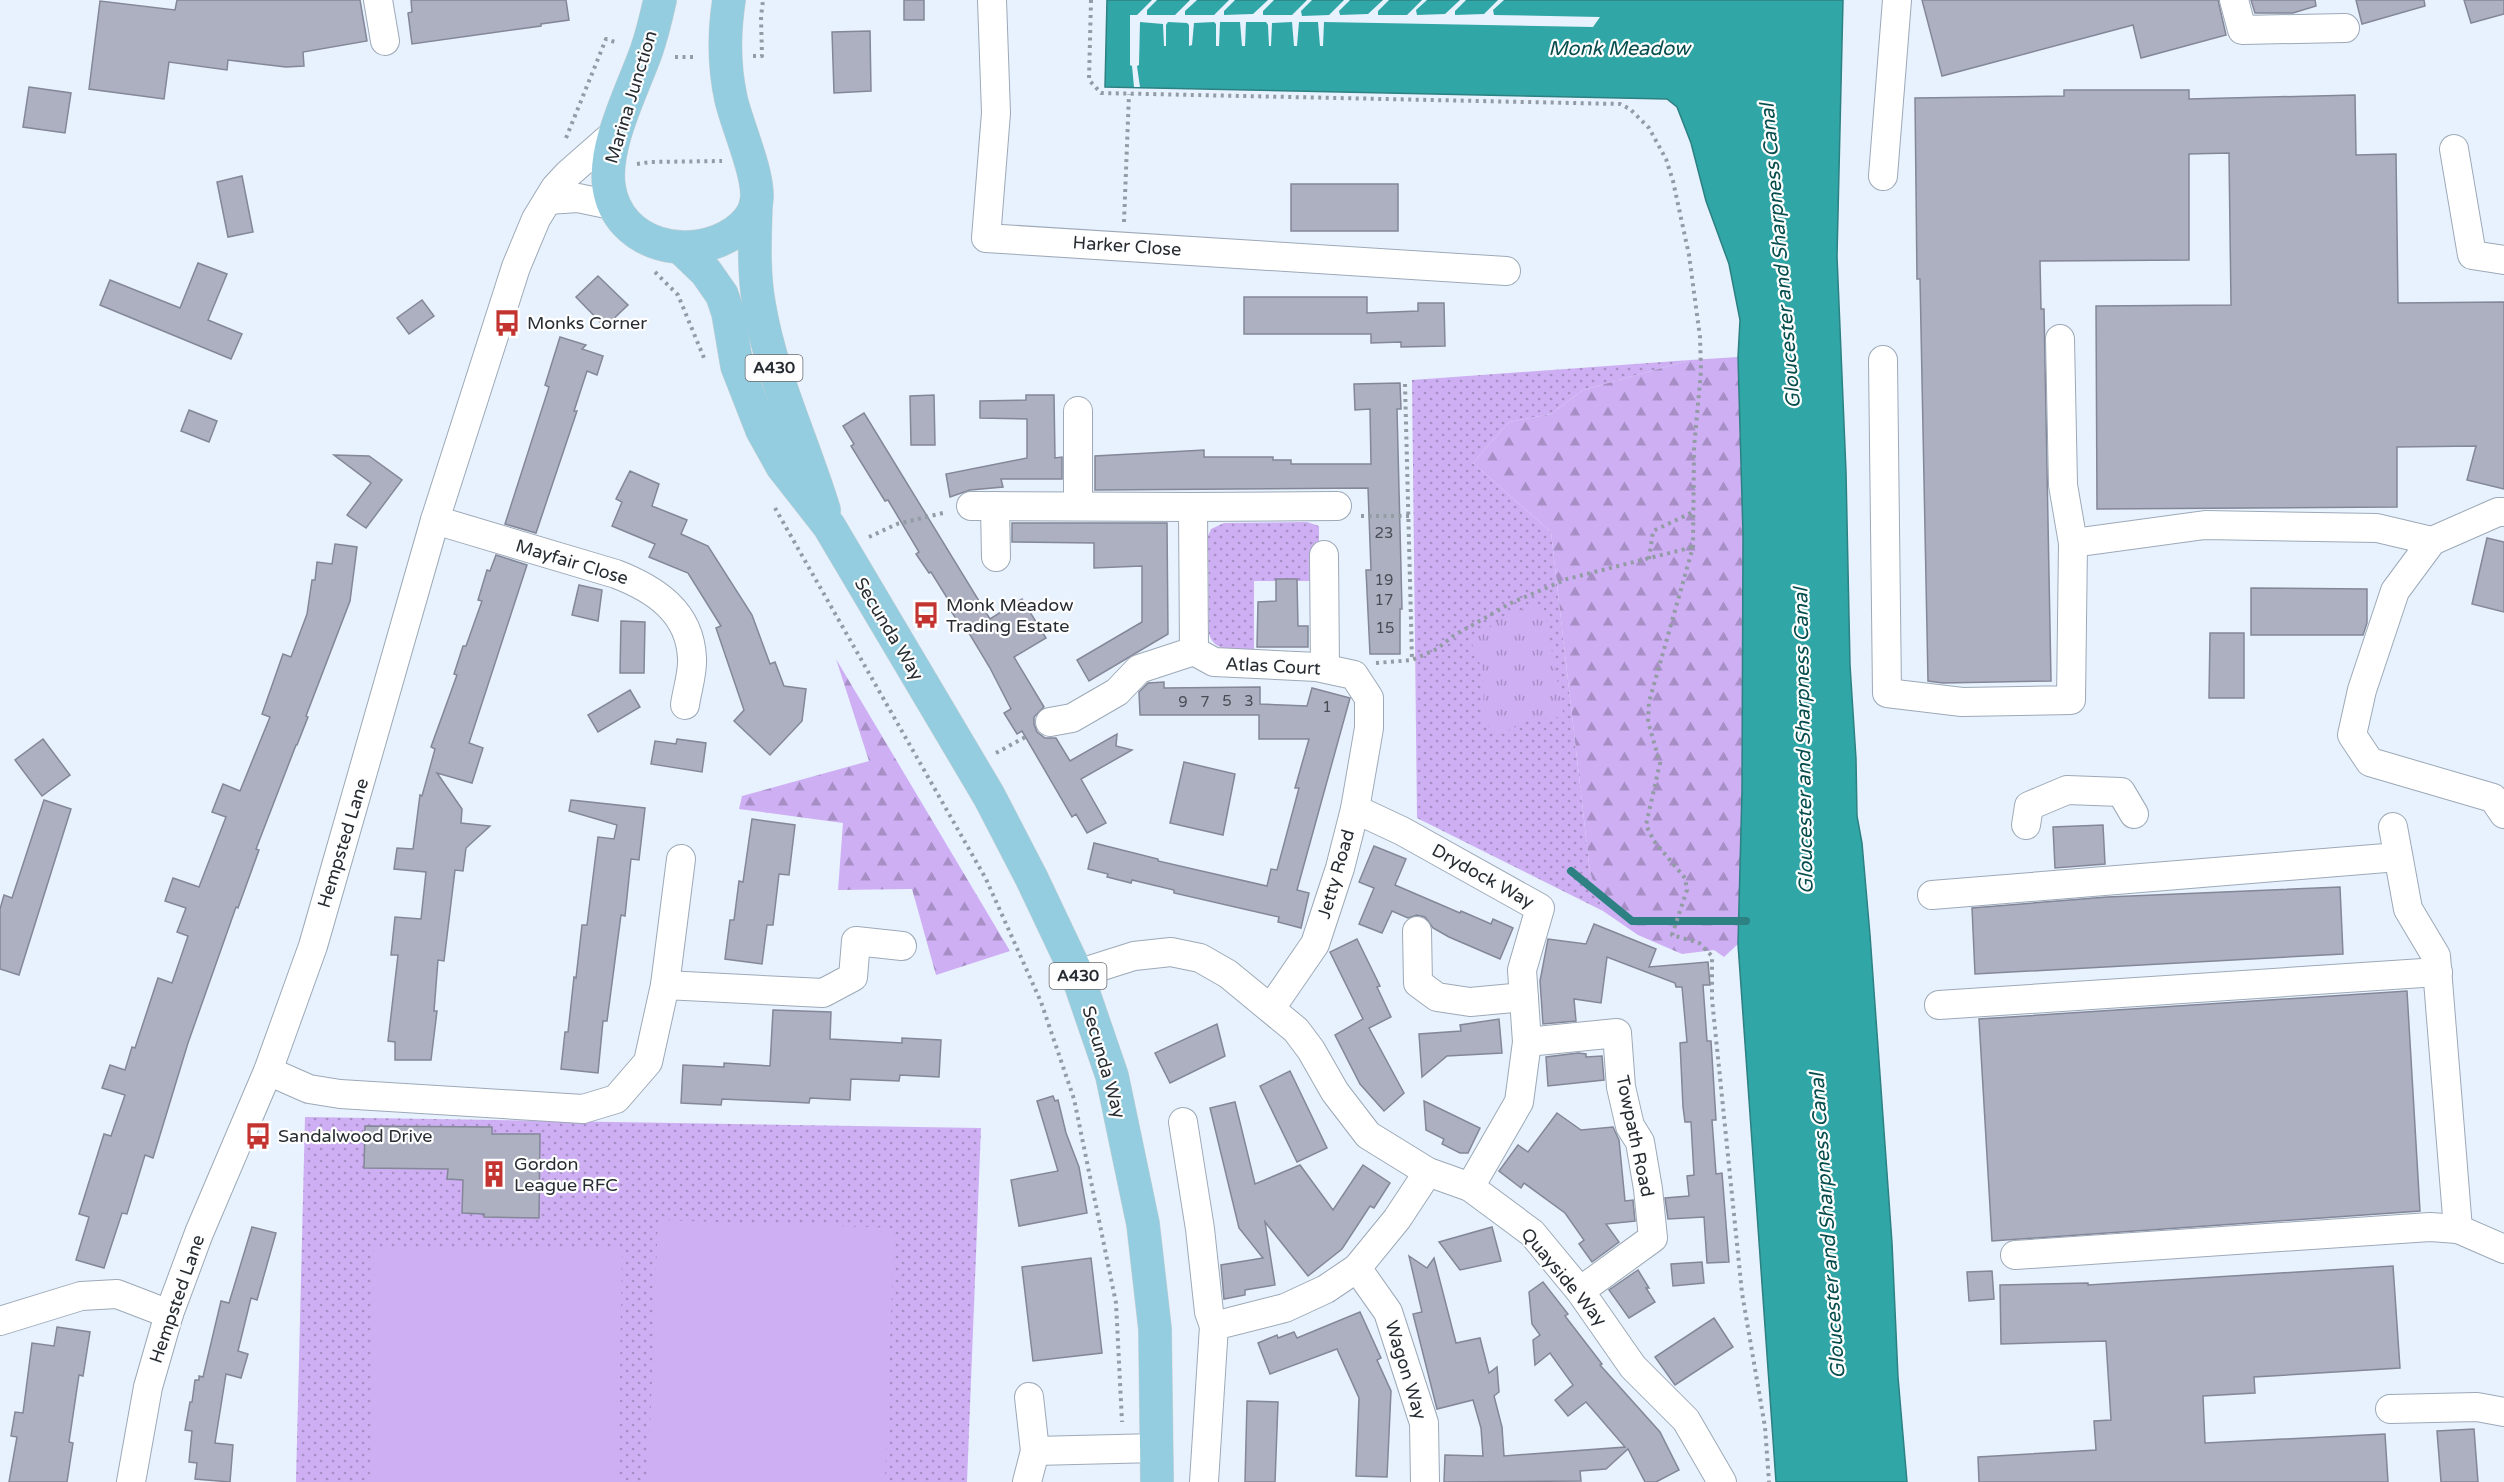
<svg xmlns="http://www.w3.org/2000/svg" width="2504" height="1482" font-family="'Varela Round',sans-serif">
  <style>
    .grass { fill: url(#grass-dots) }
    .forest { fill: url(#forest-firs) }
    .park { fill: url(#park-tufts) }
    .pitch { fill: #ceaff4 }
    .water { fill: #30a6a6; stroke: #2d8183; stroke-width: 1.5 }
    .pier { fill: #e7f2fe }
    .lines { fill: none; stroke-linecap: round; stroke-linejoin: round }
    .stream { stroke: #2d8183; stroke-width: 8 }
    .building { fill: #acb0c1; stroke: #848798; stroke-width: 1.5 }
    .minor-casing { stroke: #9da9b7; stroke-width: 30 }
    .major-casing { stroke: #cfd1d2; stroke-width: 34 }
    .path { stroke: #939ca5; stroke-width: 4; stroke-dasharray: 3 4.5; stroke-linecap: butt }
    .minor { stroke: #fff; stroke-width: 28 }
    .major { stroke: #95cde0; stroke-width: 33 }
    .labels { text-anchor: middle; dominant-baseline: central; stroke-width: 4.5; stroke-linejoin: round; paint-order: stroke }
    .number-label { font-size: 15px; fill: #484d55 }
    .shield { fill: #fefefe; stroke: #676b6e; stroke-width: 1.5 }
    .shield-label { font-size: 16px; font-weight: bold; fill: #262c31 }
    .street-label { font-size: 18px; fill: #262c31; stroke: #fefefe }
    .poi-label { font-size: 18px; fill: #262c31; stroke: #fefefe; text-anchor: start }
    .water-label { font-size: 20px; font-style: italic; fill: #074d4d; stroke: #fefefe }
  </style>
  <defs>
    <pattern id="grass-dots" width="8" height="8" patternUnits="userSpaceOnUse" patternTransform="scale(1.5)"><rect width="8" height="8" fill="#ceaff4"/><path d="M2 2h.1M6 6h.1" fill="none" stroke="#a78fc6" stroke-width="1.8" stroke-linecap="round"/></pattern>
    <pattern id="forest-firs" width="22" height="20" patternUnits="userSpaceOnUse" patternTransform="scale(1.5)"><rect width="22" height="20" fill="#ceaff4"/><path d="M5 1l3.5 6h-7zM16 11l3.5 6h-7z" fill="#a78fc6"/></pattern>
    <pattern id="park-tufts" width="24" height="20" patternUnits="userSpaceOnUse" patternTransform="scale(1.5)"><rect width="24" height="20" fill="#ceaff4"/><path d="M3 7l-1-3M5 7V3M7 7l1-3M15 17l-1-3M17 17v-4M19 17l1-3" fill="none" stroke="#a78fc6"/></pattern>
  </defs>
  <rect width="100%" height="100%" fill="#e7f2fe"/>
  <g class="grass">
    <path d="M1690,360L1583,390L1551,414L1509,422L1473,463L1551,532L1590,872L1603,911L1417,818L1412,380Z"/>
    <path d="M1307,522L1319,526V581H1254V649C1237,649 1215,654 1209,634L1208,536L1211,529L1224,523Z"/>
    <path d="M305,1117L981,1128L967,1482H296Z"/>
  </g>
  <g class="forest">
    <path d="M1738,357L1743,535L1742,791L1738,944L1724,957L1714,950L1682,954L1638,935L1603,911L1590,872L1551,532L1473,463L1509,422L1551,414L1583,390L1690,360Z"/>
    <path d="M836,659L1010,951L936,975L912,889L838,890L843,823L739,809L742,796L869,761Z"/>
  </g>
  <path class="park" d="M1543,604L1564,717L1526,719L1513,729L1496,732L1483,723L1484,675L1471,641L1510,613Z"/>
  <g class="pitch">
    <path d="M658,1220L894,1228L885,1482H648Z"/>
    <path d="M374,1247L622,1250L618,1482H370Z"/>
  </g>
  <path class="water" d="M1107,0H1843L1837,256L1846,472L1850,665L1856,759L1857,816L1862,843L1870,935L1892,1243L1898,1377L1907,1482H1776L1738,944L1742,791L1743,535L1738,357L1740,320L1729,264L1706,201L1691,143L1677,107L1667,99L1105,87Z"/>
  <path class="pier" d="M1152,0H1157L1147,10V15H1175L1190,0H1197L1185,11V15H1214L1229,0H1235L1224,11V15L1253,14L1268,0H1274L1263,11V15H1292L1307,0H1312L1301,11L1302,16L1329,15L1344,0H1350L1339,11L1340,15L1368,14L1383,0H1389L1378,11V15H1407L1422,0H1427L1416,10L1417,15L1445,14L1460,0H1466L1455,11V15L1484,14L1498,0H1504L1493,10L1494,15L1600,17L1593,27L1324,22L1323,46H1320L1318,22H1299L1297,46H1294L1292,22L1272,23L1271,46H1269L1268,25L1266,22H1246L1245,46H1242L1240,22H1220L1219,46H1216V24L1214,22L1194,23L1192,45L1189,46V25L1187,23L1168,22L1166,25V46H1164L1163,24L1140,22L1139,65L1137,66L1140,87H1134L1132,66L1130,65V15H1137Z"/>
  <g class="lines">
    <path class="stream" d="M1571,871L1632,921H1746"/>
  </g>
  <g class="building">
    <path d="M177,0H360L367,41L303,52L304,66L286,67L228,60L227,70L169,62L164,99L89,89L100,1L175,10Z"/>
    <path d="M411,0H566L569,20L541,24V26L412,44L408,13L412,12Z"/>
    <rect x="904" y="0" width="20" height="20"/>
    <path d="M1922,0H2218L2226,35L2141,58L2133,25L1942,76Z"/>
    <path d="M2251,0H2315L2316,6L2293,13H2255Z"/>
    <path d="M2356,0H2424L2425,6L2362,24Z"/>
    <path d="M2464,0H2504V14L2471,23Z"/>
    <path d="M870,31L871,91L834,93L832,32Z"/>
    <path d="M29,87L71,93L65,133L23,127Z"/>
    <path d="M2064,90H2189V99L2355,95L2356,155L2396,154L2398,303L2504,302V489L2467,480L2476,446L2397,447V507L2097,509L2096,306L2231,305L2229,153L2189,154V260L2040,261L2041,309H2044L2051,681L1943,683L1928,681L1920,279H1917L1915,98L2064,96Z"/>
    <path d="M242,176L253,232L228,237L217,182Z"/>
    <rect x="1291" y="184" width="107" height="47"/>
    <path d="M198,263L227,274L208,320L242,334L231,359L100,305L110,280L180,308Z"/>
    <path d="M598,276L628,305L605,327L576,297Z"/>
    <path d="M1244,297H1367V313L1418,311V303H1444L1445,346L1401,347V342L1371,343V334H1244Z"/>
    <path d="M422,300L434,316L409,334L397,318Z"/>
    <path d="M560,337L586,345L582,349L603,356L597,375L587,371L574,411H577L536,533L505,524L549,387L545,385Z"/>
    <path d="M1400,383L1401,409H1397L1402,609H1400V654H1370L1366,570H1371L1368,488L1095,490V456L1204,450V457H1273V460H1291V464H1371L1370,409L1355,410L1354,384Z"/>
    <path d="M934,395L935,445H911L910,396Z"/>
    <path d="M1026,395H1054L1055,458L1062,457V479H1001L1003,487L970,490L950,497L946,474L1027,458V419L980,418V401L1026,400Z"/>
    <path d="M189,410L217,421L209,442L181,431Z"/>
    <path d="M864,413L990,619L1022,599L1046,638L1014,657L1044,707L1034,717V724L1037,732L1045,738H1056L1070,761L1117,734L1116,746L1132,750L1081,779L1106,823L1087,833L1076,814L1072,817L1022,731L1017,734L1004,713L1011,709L990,668L966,628L963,630L951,611L954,609L931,572L929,573L916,554L919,552L888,500L885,501L851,446L854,444L843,426Z"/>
    <path d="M334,455L369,456L402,480L366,528L347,515L371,483Z"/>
    <path d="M630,471L659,484L652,506L687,520L681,534L708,546L752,615L770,664L775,662L784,686L806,689L802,721L770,755L734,721L744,710L716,628L721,626L688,573L649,557L655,544L612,526L622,502L616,499Z"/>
    <path d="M1012,523H1167L1168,634L1089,681L1077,660L1142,622V566L1094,568V543L1012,542Z"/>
    <path d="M2487,538L2504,542V612L2472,604Z"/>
    <path d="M335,544L357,547L350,601L306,716L308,717L297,745H296L256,849L259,850L238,908L236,907L188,1043L153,1158L145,1155L127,1214L122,1213L104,1268L76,1260L89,1217L79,1214L104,1134L111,1136L125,1095L102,1088L110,1065L125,1070L132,1047L135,1048L158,978L172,983L188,936L177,932L186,908L165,901L173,878L199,887L226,817L212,812L223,784L240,791L270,717L262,714L283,654L291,657L307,614L312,580H315L317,562L332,564Z"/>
    <path d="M496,555L527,565L469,743L483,748L472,783L437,773L462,809L461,823L490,826L466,848L463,871L455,870L444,961L438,960L434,1011H437L431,1060H395V1042L388,1041L398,955H391L395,917L421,919L426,872L394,869L397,848L413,849L420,795L422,796L435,749L431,747L457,675L454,674L463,646H466L482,601L478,600L487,570L490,571Z"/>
    <path d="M1276,579H1297L1298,626H1308V647H1257L1258,602L1276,601Z"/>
    <path d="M579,585L602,590L598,621L572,615Z"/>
    <path d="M2251,588L2367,589V623L2363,635H2251Z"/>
    <path d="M621,621L645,622L644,673H620Z"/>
    <path d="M2210,633H2244V698H2209Z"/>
    <path d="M1164,682V688L1260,687V704L1307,706L1312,688L1350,698L1297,890L1309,893L1301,928L1278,922L1279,917L1174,893V890L1132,880L1131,883L1107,877L1108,874L1088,869L1094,843L1158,859V861L1267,886L1271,869L1277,870L1299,788H1295L1309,739H1259V715H1140L1139,692L1148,683Z"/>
    <path d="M630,690L640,707L598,732L588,715Z"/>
    <path d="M43,739L70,775L42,796L15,760Z"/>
    <path d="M677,739L706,743L702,772L651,764L655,741L676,744Z"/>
    <path d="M1184,762L1235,774L1223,835L1170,823Z"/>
    <path d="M44,800L71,809L19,975L0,969V909L4,895L12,898Z"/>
    <path d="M571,800L645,808L639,860L631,859L625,916L621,915L607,1021H603L598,1073L561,1069L565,1032H568L574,977L576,978L582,925H587L598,837L614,839L617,825L569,811Z"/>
    <path d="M752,819L795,825L789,875L779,874L773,925H767L762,964L725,959L730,920H734L739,881L743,882Z"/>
    <path d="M2103,825L2105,864L2055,868L2053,827Z"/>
    <path d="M1374,846L1406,859L1395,885L1460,913L1461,911L1491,924L1493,919L1513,928L1500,959L1449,937L1433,928L1425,917L1417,915L1408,918L1392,911L1382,933L1359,924L1374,888L1359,882Z"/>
    <path d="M2340,887L2343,954L1975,974L1972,908L2107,897Z"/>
    <path d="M1594,924L1656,949L1649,967L1708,962L1710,985H1703L1707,1041H1711L1716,1120H1712L1716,1174L1722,1173L1729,1262L1707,1263L1704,1217L1668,1219L1665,1198L1689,1196L1687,1176L1694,1175L1691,1122H1685L1683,1107L1680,1043L1687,1042L1682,987H1676L1675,983L1607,957L1601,1003L1574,999L1576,1021L1543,1024L1540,981L1548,939L1586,944Z"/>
    <path d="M1357,939L1380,986L1377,987L1391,1017L1369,1028L1404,1093L1384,1111L1360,1084L1335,1035L1363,1019L1330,952Z"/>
    <path d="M2407,991L2420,1211L1992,1241L1979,1019Z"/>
    <path d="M773,1010L831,1012L830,1039L902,1043V1038L941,1040L939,1077L900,1075L899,1081L851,1079L850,1100L810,1098L809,1103L722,1099L721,1105L681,1103L683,1065L724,1067V1063L770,1066Z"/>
    <path d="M1499,1019L1502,1053L1447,1056L1422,1077L1419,1034L1461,1031L1460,1025Z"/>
    <path d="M1217,1024L1225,1056L1170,1083L1155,1053Z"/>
    <path d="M1578,1053L1586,1054V1057L1602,1056L1604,1080L1548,1086L1546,1057Z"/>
    <path d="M1290,1071L1327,1148L1297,1162L1260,1086Z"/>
    <path d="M1053,1096L1055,1101L1058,1100L1066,1133L1079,1167L1087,1213L1019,1226L1011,1180L1058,1171L1037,1101Z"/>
    <path d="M1424,1101L1480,1128L1468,1153H1460L1442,1144L1444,1139L1426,1130Z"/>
    <path d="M1235,1102L1255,1184L1300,1165L1333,1210L1363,1165L1390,1183L1374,1208L1370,1206L1342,1249L1308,1276L1265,1222L1275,1285L1245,1290V1295L1224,1299L1221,1265L1263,1258L1239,1228L1210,1108Z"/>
    <path d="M1557,1113L1581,1130L1613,1127L1619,1140L1625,1201L1633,1200L1635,1221L1606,1224L1619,1242L1592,1262L1579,1244L1584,1240L1565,1213L1524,1183L1521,1188L1499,1171L1518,1145L1528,1152Z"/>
    <path d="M365,1126L492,1127V1134H540L539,1218L484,1217V1214L462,1213L463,1180L447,1179L448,1169L364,1168Z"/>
    <path d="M252,1227L276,1233L257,1300L251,1298L238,1351L248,1354L241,1378L226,1374L215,1443L233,1445L230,1482L195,1479L197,1463L189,1462L192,1431L185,1430L190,1402H192L195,1380H199V1376L203,1377L221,1301L229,1303Z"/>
    <path d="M1492,1227L1501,1261L1460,1270L1439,1242Z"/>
    <path d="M1409,1256L1427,1268L1434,1258L1456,1343L1480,1338L1489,1373L1497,1367L1499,1392L1494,1396L1502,1427L1504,1456L1625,1447L1586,1402L1568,1416L1555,1400L1573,1385L1550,1353L1535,1365L1533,1340L1540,1335L1532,1324L1529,1292L1543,1282L1568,1314L1565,1316L1602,1364L1600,1365L1660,1432L1679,1470L1656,1482H1645L1628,1449L1606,1469L1580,1471L1581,1481L1444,1482L1445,1455L1483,1456L1481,1428L1473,1400L1437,1409L1413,1314L1422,1312Z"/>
    <path d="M1091,1258L1102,1353L1033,1361L1022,1267Z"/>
    <path d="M1702,1262L1704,1283L1673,1286L1671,1264Z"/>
    <path d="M2393,1266L2400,1368L2254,1377L2255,1393L2203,1396L2205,1443L2385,1434L2388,1482H1979L1978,1457L2096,1450L2094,1421L2111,1420L2106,1341L2001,1344L2000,1285L2088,1283V1285Z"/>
    <path d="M1638,1270L1649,1288H1646L1655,1302L1629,1318L1609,1290Z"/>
    <path d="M1992,1271L1994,1299L1969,1301L1967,1272Z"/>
    <path d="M1360,1312L1381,1358L1377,1360L1391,1391L1387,1477L1356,1476L1359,1398L1337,1349L1270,1374L1258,1343L1277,1335L1278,1338L1294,1332L1297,1338Z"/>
    <path d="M1714,1318L1733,1347L1675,1385L1655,1357Z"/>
    <path d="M57,1327L90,1332L83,1376L79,1375L69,1442L73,1443L67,1482H9L17,1437L11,1436L15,1412L23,1413L32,1343L54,1346Z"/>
    <path d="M1247,1401L1278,1402L1275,1482H1245Z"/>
    <path d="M2474,1429L2478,1482H2441L2437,1431Z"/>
  </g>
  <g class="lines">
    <defs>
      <g id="minor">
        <path d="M378,0L385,41"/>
        <path d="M992,0L996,113L986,238L1506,271"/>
        <path d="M2234,0L2242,30L2345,28"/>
        <path d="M2454,149L2472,255L2504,260"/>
        <path d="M1883,176L1897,0"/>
        <path d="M548,200L578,198L616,206"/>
        <path d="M2060,339L2063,485L2073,543"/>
        <path d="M1883,360L1887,693L1962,702L2071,700L2073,543L2205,525L2377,528L2432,541"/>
        <path d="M1078,411V505"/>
        <path d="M971,506L1193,507L1194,651"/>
        <path d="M995,506L996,557"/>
        <path d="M1193,507L1337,506"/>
        <path d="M2504,512H2498L2432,541L2395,591L2362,690L2352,735L2370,762L2493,798L2504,814"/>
        <path d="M435,520L616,574C655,589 690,612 692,658C693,673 687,690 685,705"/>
        <path d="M1324,555L1325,668"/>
        <path d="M1050,722L1072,718L1117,692L1139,669L1194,651L1214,662L1317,667L1354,675L1369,698V728L1355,809L1340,868L1315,944L1271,1008"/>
        <path d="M1355,809L1402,831L1540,908L1522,970L1527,1042L1519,1102L1470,1187"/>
        <path d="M2026,825L2029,806L2067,790L2121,792L2134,814"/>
        <path d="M2393,827L2408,909L2436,956L2458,1229"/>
        <path d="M1932,895L2398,857"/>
        <path d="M1417,931L1418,983L1437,997L1470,1002L1524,997"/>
        <path d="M1077,974L1134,956L1171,952L1200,958L1228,974L1296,1030L1311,1050L1335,1092L1368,1135L1428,1172L1470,1187L1532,1233L1580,1291L1633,1367L1686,1420L1722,1482"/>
        <path d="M665,985L681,859"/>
        <path d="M1939,1005L2438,972"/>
        <path d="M1527,1042L1617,1033L1621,1087L1630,1126L1640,1142L1648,1189L1653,1238L1580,1291"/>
        <path d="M268,1071L309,1089L340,1094L583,1109L616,1099L648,1062L665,985L823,993L853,977L856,941L902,946"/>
        <path d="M1183,1122L1200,1229L1209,1312L1214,1326"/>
        <path d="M2015,1255L2430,1227L2458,1229L2504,1249"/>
        <path d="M1357,1268L1388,1312L1424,1423L1425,1482"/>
        <path d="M0,1321L81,1296L117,1294L169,1314"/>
        <path d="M1029,1397L1035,1451L1157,1448"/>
        <path d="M2390,1409L2477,1407L2504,1412"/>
        <path d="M131,1482L148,1387L169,1314L199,1233L268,1071L313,946L435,520L516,267L536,219L555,188L568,174L617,131"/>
        <path d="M1027,1482L1035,1451"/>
        <path d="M1204,1482L1214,1326L1285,1308L1326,1289L1357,1268L1397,1219L1428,1172"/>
      </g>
      <g id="major">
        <path d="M660,0C656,18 652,35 646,52C632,91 603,146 609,187C618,246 690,263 735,232C745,225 753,217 756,204C762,180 737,126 731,99C724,67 724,32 729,0"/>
        <path d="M756,203C755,236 753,271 759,304C771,376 803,441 824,510"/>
        <path d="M682,249L706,272L722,295L728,313L737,366L762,430L782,466L829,526L989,796L1032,879L1077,974L1112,1076L1143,1224L1155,1329L1157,1482"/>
      </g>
    </defs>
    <use href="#minor" class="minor-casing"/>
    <use href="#major" class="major-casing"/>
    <g class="path">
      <path d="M1091,0L1089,80L1101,93L1620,104L1630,109L1649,128L1666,159L1673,181L1689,255L1700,337L1701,371L1694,448L1693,547L1649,702L1648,722L1660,763L1646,825L1654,841L1685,878L1687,890L1672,935L1699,943L1712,956V999L1742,1293L1765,1427L1769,1482"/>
      <path d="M753,56H762L761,17L763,0"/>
      <path d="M675,57H697"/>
      <path d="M566,138L606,39L618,43"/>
      <path d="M637,164L650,162L722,161"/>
      <path d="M1124,222L1129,94"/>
      <path d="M655,272L678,295L704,358"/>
      <path d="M1405,384L1412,660"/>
      <path d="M775,508L986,879L1041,1002L1074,1099L1116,1303L1122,1422"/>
      <path d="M1361,516H1409"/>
      <path d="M869,537L897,524L947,512"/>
      <path d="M1649,559L1653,531L1693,512"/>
      <path d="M1376,663L1412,660L1437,649L1453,636L1511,603L1567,579L1693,547"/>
      <path d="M996,753L1029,735"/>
    </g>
    <use href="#minor" class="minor"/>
    <use href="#major" class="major"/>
  </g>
  <defs>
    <symbol id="bus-bare" viewBox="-9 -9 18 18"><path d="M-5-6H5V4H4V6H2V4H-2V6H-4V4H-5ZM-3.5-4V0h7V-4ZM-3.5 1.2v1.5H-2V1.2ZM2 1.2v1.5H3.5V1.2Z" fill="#c33431" stroke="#fefefe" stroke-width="2.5" paint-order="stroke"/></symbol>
    <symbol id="building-bare" viewBox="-9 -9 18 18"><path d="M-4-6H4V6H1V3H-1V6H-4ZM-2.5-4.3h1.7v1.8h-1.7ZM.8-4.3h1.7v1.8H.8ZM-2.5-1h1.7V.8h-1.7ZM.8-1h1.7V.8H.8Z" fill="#c33431" stroke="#fefefe" stroke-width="2.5" paint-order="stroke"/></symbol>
  </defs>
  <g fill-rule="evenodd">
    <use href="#bus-bare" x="488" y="304" width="38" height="38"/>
    <use href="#bus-bare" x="907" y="596" width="38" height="38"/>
    <use href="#bus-bare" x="239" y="1117" width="38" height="38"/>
    <use href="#building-bare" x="475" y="1155" width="38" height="38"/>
  </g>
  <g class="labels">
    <g class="number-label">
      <text x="1384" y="533">23</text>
      <text x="1384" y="580">19</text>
      <text x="1384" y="600">17</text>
      <text x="1385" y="628">15</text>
      <text x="1227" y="701">5</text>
      <text x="1249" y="701">3</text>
      <text x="1183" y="702">9</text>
      <text x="1205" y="702">7</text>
      <text x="1327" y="707">1</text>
    </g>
    <g class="shield">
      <rect x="745.5" y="355" width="57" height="26" rx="4.5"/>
      <rect x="1049.5" y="963" width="57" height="26" rx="4.5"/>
    </g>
    <g class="shield-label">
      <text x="774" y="368">A430</text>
      <text x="1078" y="976">A430</text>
    </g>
    <g class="street-label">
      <text transform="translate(631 97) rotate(-73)">Marina Junction</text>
      <text transform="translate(1127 246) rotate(4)">Harker Close</text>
      <text transform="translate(572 562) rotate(17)">Mayfair Close</text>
      <text transform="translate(889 629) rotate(59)">Secunda Way</text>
      <text transform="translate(1273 666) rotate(3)">Atlas Court</text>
      <text transform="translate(343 843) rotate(-73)">Hempsted Lane</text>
      <text transform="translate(1336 874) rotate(-74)">Jetty Road</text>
      <text transform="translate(1483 876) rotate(29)">Drydock Way</text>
      <text transform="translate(1104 1062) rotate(74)">Secunda Way</text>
      <text transform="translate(1635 1136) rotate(78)">Towpath Road</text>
      <text transform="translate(1564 1277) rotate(50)">Quayside Way</text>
      <text transform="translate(177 1299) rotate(-71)">Hempsted Lane</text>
      <text transform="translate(1406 1370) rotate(73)">Wagon Way</text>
    </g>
    <g class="poi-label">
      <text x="527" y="323">Monks Corner</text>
      <text x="946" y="605">Monk Meadow<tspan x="946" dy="21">Trading Estate</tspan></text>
      <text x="278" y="1136">Sandalwood Drive</text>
      <text x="514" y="1164">Gordon<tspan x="514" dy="21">League RFC</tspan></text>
    </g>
    <g class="water-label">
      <text x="1619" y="49">Monk Meadow</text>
      <text transform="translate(1781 256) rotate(-95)">Gloucester and Sharpness Canal</text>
      <text transform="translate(1804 741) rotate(-91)">Gloucester and Sharpness Canal</text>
      <text transform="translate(1828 1226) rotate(-94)">Gloucester and Sharpness Canal</text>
    </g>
  </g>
</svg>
